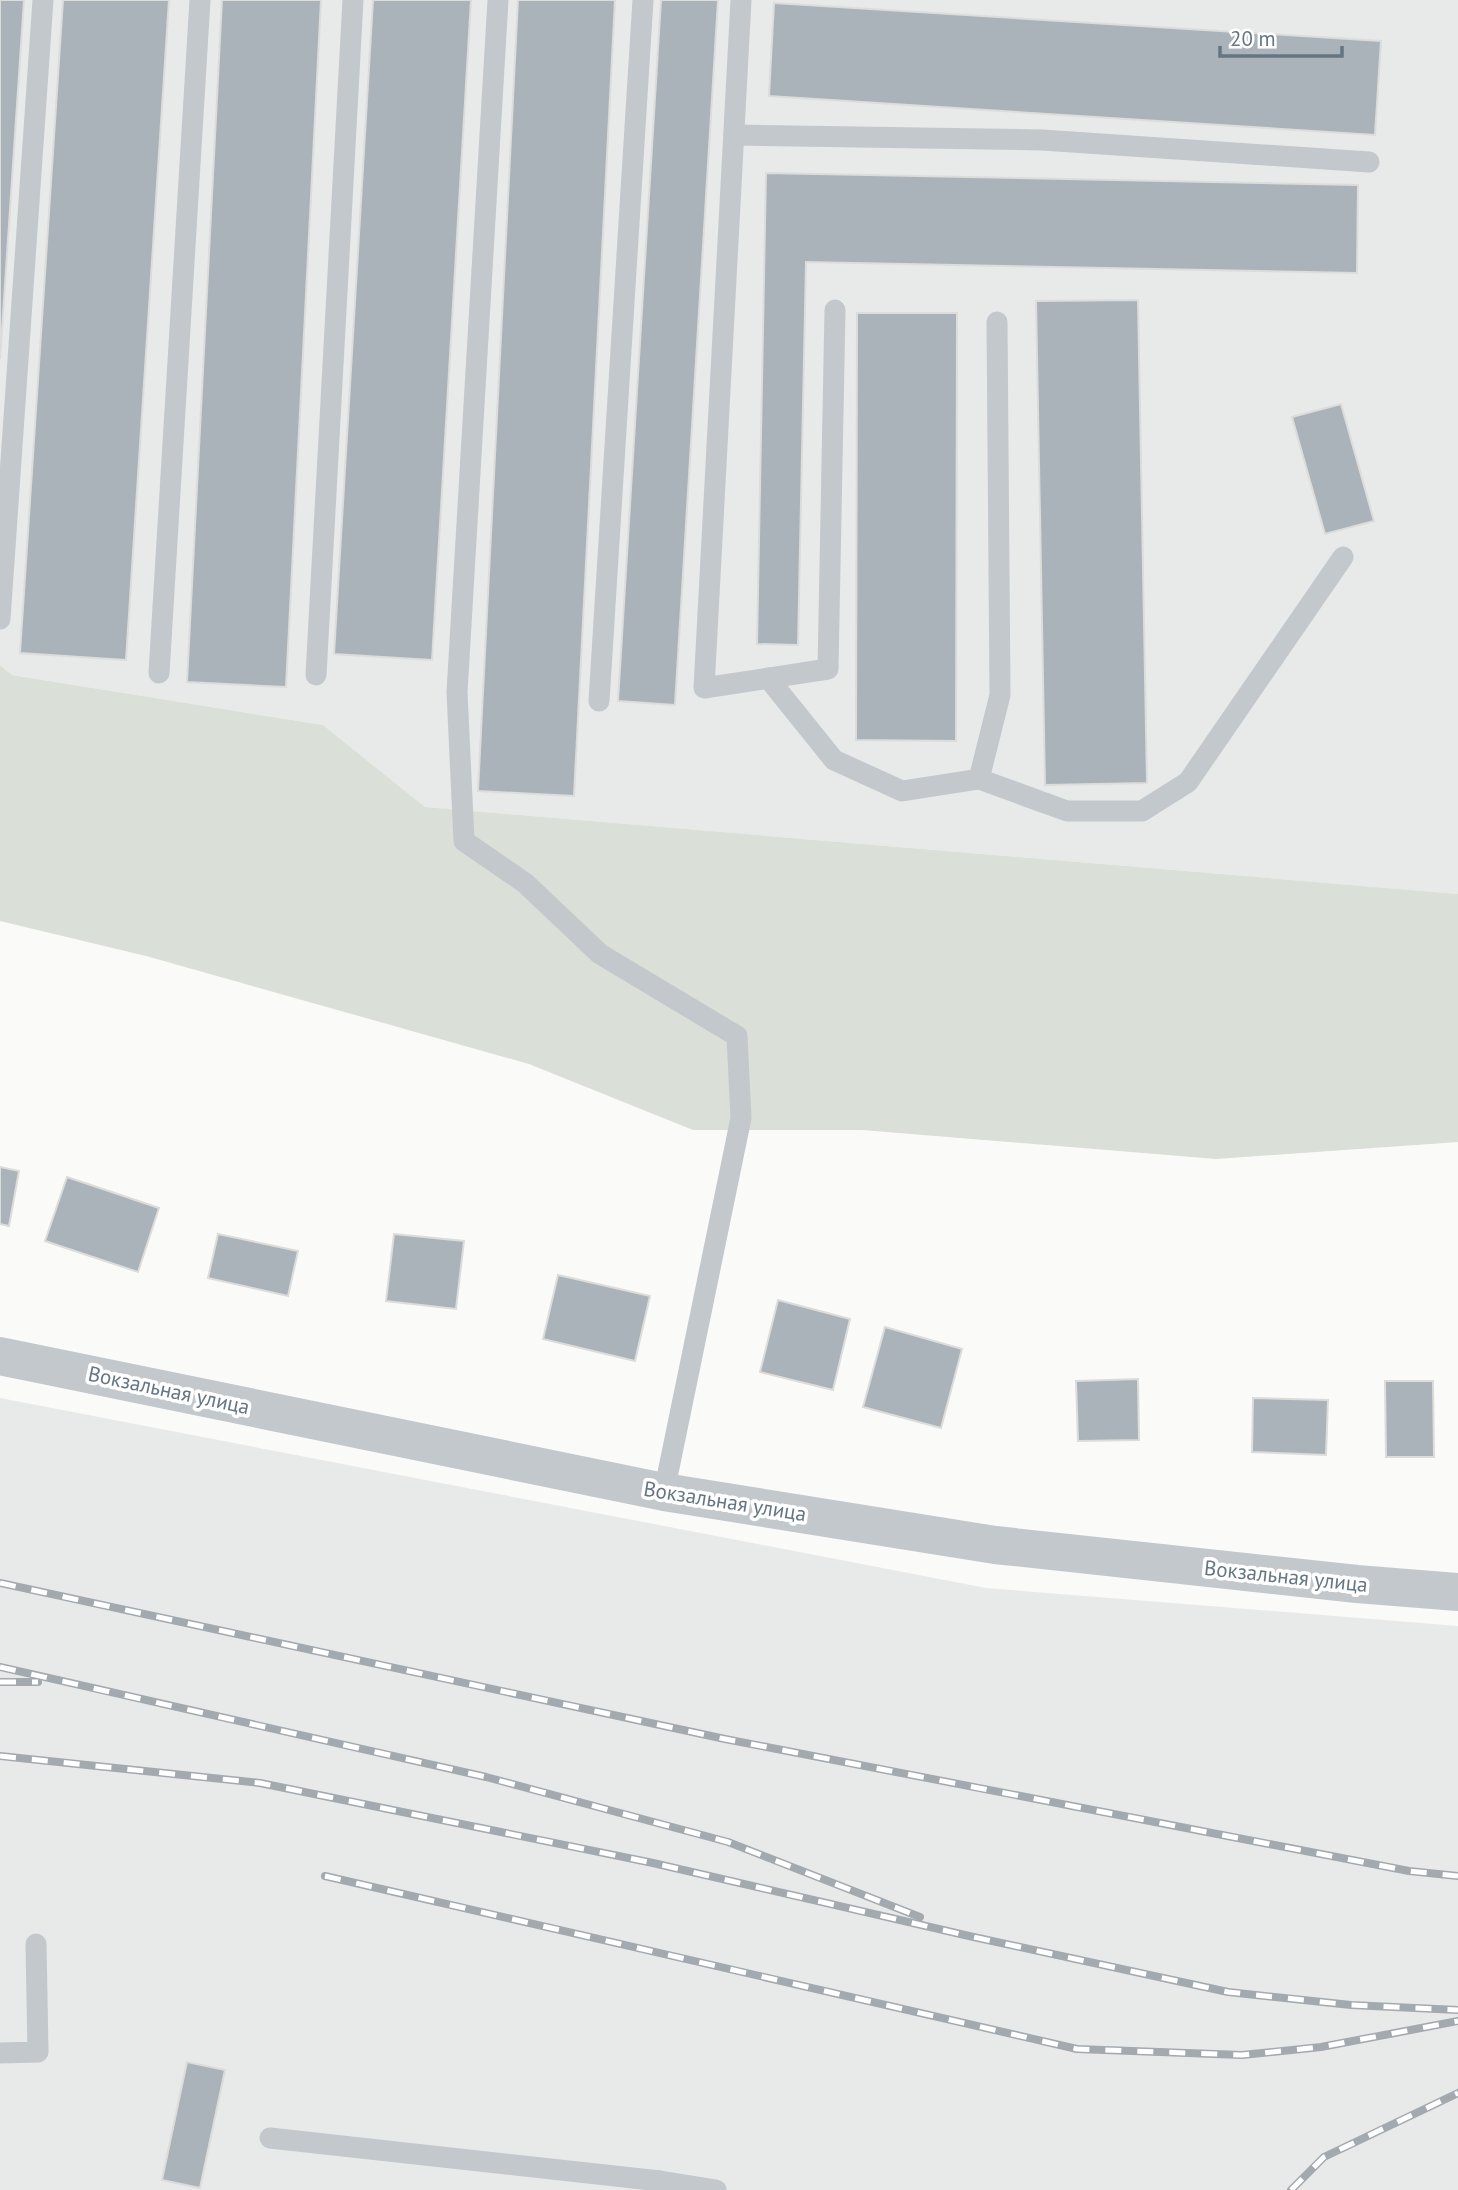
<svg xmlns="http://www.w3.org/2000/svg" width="1458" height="2190" font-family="'PT Sans',sans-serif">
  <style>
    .built { fill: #e8e9e9 }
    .green { fill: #dadfd7 }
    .building { fill: #aab3b9; stroke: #dcdcda; stroke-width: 2 }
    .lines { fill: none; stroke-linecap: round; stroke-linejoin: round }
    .lane { stroke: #c3c8cc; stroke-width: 21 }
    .street { stroke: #c3c8cc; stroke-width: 38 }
    .rail-casing { stroke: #a2aab0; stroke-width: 8 }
    .rail { stroke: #fff; stroke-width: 5; stroke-dasharray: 16; stroke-linecap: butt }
    .labels { text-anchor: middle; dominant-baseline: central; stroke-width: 7; stroke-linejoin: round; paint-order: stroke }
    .street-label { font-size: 21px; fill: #657683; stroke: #fff }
  </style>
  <rect width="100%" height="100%" fill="#fafaf8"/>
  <g class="built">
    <path d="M0,0H1458V894L425,807L323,725L12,675L0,665Z"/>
    <path d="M0,1398L986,1588L1458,1626V2190H0Z"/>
  </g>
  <path class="green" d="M0,665L12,675L323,725L425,807L1458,894V1142L1216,1159L862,1130H693L529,1064L146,956L0,921Z"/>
  <g class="building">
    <path d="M0,0H24L0,359Z"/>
    <path d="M63,0H169L126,660L20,653Z"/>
    <path d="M222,0H321L286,687L187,682Z"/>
    <path d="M373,0H471L432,660L334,654Z"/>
    <path d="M518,0H615L574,796L478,791Z"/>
    <path d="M661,0H718L675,705L618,701Z"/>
    <path d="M774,3L1381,41L1375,135L769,96Z"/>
    <path d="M766,173L1358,185L1357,273L806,262L798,645L757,644Z"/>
    <path d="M1138,300L1147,783L1045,785L1036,301Z"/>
    <path d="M857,313H957L956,741L856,740Z"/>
    <path d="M1341,404L1374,521L1325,534L1292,417Z"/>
    <path d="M0,1167L19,1171L9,1226L0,1224Z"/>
    <path d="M67,1177L159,1208L138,1272L45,1241Z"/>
    <path d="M218,1234L298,1251L288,1296L208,1278Z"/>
    <path d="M394,1234L464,1241L456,1309L386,1301Z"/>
    <path d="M558,1275L650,1296L635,1361L543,1339Z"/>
    <path d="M778,1300L850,1319L833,1390L760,1372Z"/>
    <path d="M885,1327L962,1349L941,1428L863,1407Z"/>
    <path d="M1138,1379L1139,1440L1078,1441L1076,1381Z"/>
    <path d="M1385,1381H1433L1434,1457H1386Z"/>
    <path d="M1253,1398L1328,1400L1326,1455L1252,1452Z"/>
    <path d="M187,2062L225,2070L200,2188L162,2180Z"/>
  </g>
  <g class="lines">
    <g class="lane">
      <path d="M498,0L457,692L464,841L525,883L600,954L737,1036L741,1118L664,1492"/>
      <path d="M741,0L704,688L828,669L835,310"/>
      <path d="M734,135L1042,140L1369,162"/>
      <path d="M0,619L43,0"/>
      <path d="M159,673L200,0"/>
      <path d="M316,675L353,0"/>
      <path d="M768,678L834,760L902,791L979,779L1000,695L997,322"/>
      <path d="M599,701L643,0"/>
      <path d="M979,779L1067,811H1142L1188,782L1343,557"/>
      <path d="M0,2053L38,2052L36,1944"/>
      <path d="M270,2138L660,2181L659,2190"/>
      <path d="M660,2181L716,2190"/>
    </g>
    <path class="street" d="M0,1356L664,1492L995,1545L1357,1584L1458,1592"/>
    <defs>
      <g id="rail">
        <path d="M0,1583L725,1739L1409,1871L1458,1876"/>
        <path d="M0,1667L486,1777L728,1842L920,1917"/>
        <path d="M0,1682H38"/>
        <path d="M0,1756L260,1783L653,1863L969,1936L1228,1992L1351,2005L1458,2010"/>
        <path d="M325,1876L1077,2049L1242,2055L1321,2047L1458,2021"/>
        <path d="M1291,2190L1324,2157L1458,2093"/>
      </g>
    </defs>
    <use href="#rail" class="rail-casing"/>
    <use href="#rail" class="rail"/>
  </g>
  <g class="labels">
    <g class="street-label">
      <text transform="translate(169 1390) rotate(12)">Вокзальная улица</text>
      <text transform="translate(725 1501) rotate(9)">Вокзальная улица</text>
      <text transform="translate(1286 1576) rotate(6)">Вокзальная улица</text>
    </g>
  </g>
  <path d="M1220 46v10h122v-10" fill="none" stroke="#657683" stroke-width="3.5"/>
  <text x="1230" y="46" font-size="21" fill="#657683" stroke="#ffffff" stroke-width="5" paint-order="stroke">20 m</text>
</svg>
